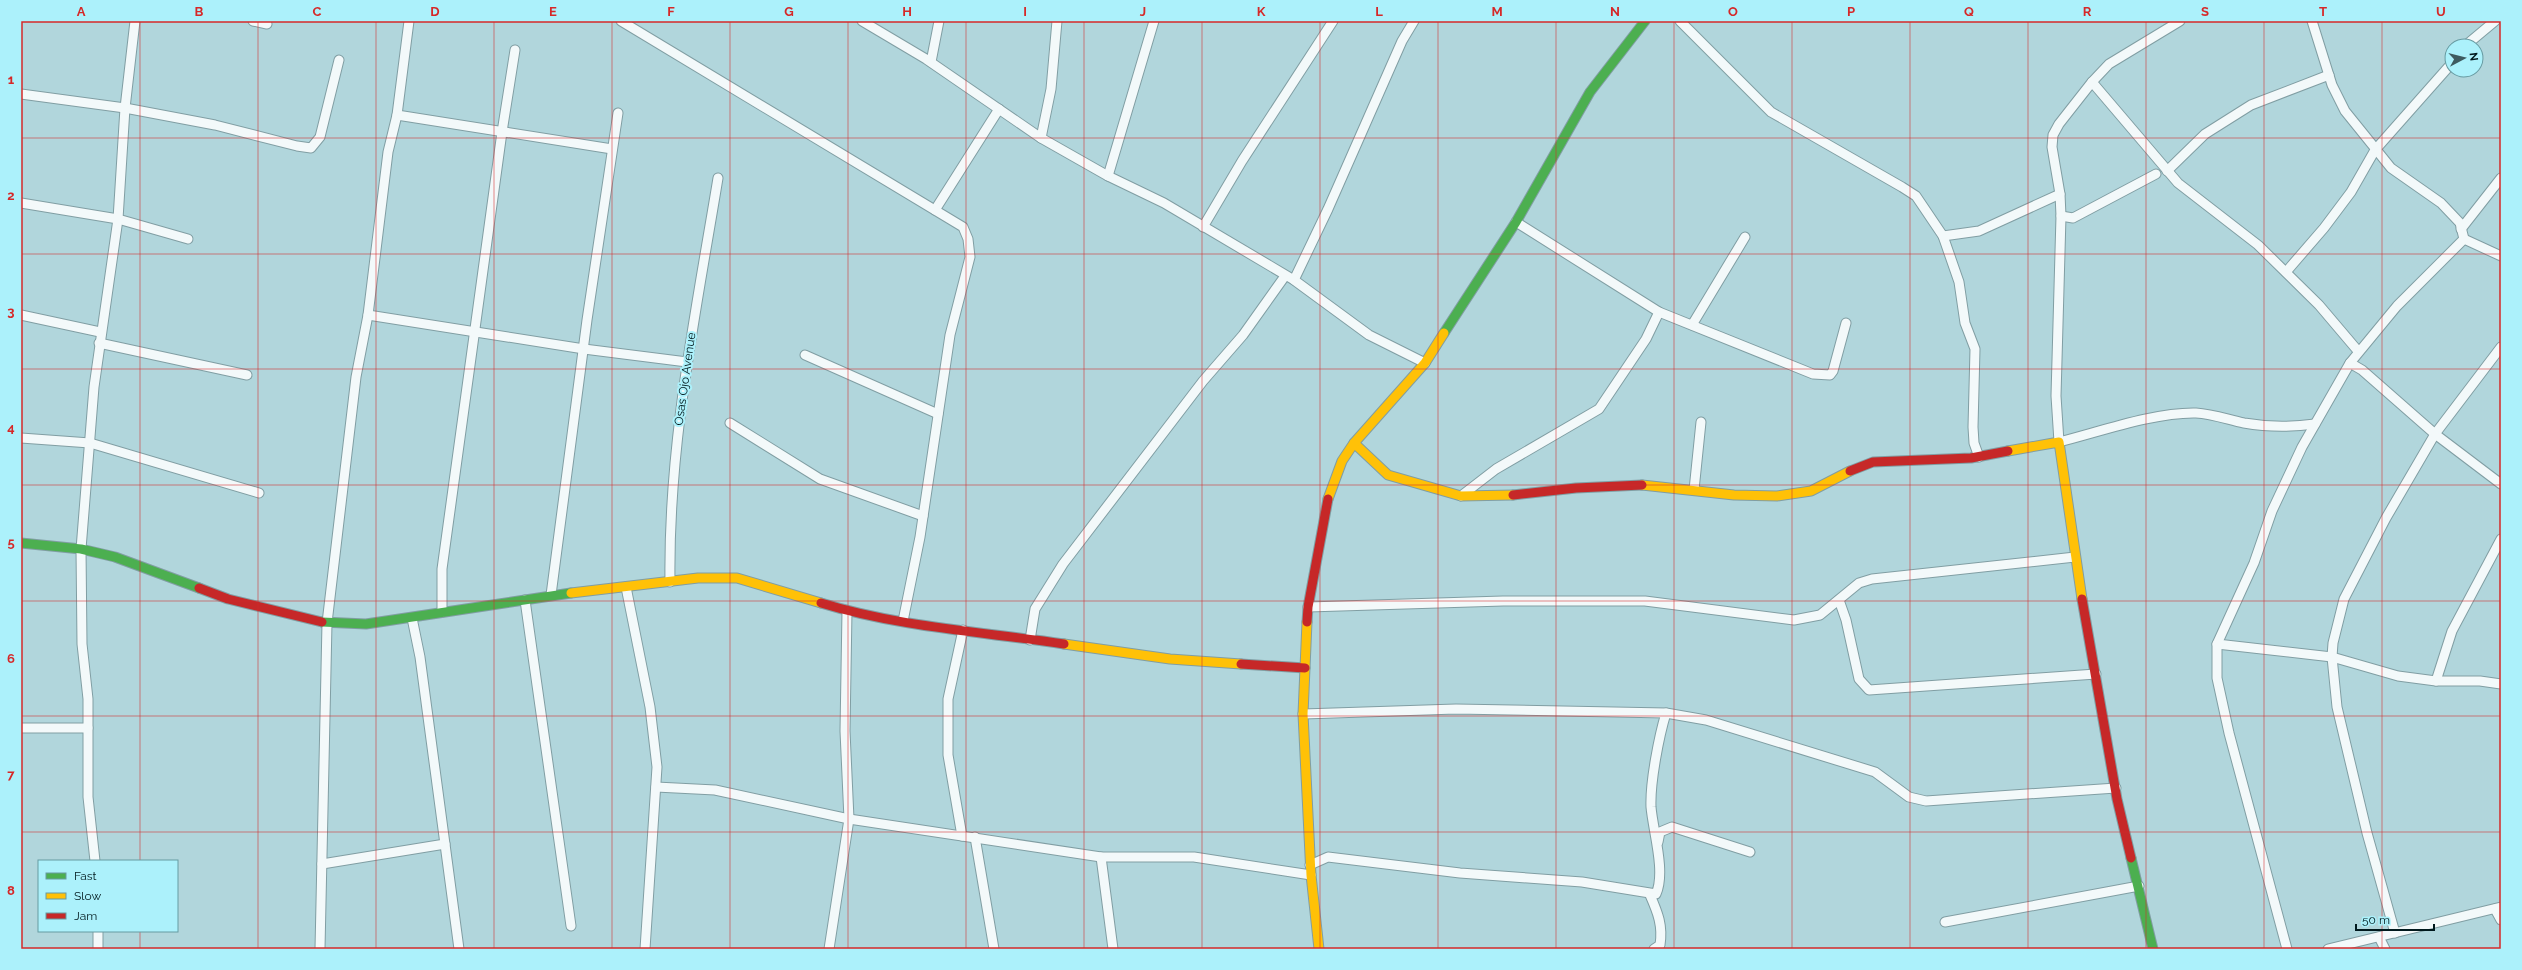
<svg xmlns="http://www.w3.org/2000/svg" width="2522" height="970" font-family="Raleway,sans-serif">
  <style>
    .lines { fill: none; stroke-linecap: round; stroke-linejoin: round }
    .street-casing { stroke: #819ea3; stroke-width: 11 }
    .fast-casing { stroke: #819ea3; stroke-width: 11 }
    .slow-casing { stroke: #819ea3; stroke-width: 11 }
    .jam-casing { stroke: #819ea3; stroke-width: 11 }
    .street { stroke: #f3f9fa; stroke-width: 9 }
    .fast { stroke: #4caf50; stroke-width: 9 }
    .slow { stroke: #ffc107; stroke-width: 9 }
    .jam { stroke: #c62828; stroke-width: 9 }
    .grid { fill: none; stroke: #d62828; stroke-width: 1; stroke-opacity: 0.55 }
    .labels { text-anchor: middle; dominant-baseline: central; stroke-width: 4; stroke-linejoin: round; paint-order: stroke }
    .street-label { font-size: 12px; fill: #00191d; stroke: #acf1fb }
    .neatline { fill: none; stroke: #d62828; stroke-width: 1.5 }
    .grid-label { font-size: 13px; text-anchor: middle; font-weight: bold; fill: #d62828 }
  </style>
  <rect width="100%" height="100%" fill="#b1d6dc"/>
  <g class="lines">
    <defs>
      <g id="street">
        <path d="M253,21L267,24"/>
        <path d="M621,21L963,227L968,239L970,257L950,335L920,537L903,621"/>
        <path d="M862,21L926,59L1041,138L1108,176L1164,203L1294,280L1369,335L1425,363"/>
        <path d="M1680,21L1771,112L1902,187L1916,196L1943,236L1959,282L1965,323L1975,349L1973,427L1974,443L1979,457"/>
        <path d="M2180,21L2109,64L2092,82L2059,124L2053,135L2052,147L2060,194L2061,216L2056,396L2059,442C2099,432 2155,412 2196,413C2213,414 2229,420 2244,423C2267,427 2292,427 2315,424"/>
        <path d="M2465,46L2495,21"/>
        <path d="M931,62L939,21"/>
        <path d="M2092,82L2178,183L2258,245L2319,305L2358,351"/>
        <path d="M21,94L125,108L215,125L297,146L311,148L320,137L339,60"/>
        <path d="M397,115L612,149"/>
        <path d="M1041,138L1051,89L1057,21"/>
        <path d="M2167,171L2205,134L2251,105L2329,75"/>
        <path d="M1108,176L1154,21"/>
        <path d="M21,203L118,219L188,239"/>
        <path d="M935,210L999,109"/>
        <path d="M2061,216L2073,218L2156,174"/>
        <path d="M1516,222L1659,312L1813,374L1830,375L1833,371L1846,323"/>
        <path d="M1203,227L1242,161L1333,21"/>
        <path d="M2461,229L2501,178"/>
        <path d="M1943,236L1979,231L2060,194"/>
        <path d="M2464,239L2501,256"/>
        <path d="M2286,272L2324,228L2351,192L2375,150L2452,63"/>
        <path d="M1294,280L1328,209L1402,41L1414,21"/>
        <path d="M21,315L100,332"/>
        <path d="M368,315L584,349L687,362"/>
        <path d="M1692,325L1745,237"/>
        <path d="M99,343L247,375"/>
        <path d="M805,355L938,414"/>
        <path d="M2350,363L2362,370L2435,434L2501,484"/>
        <path d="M730,423L820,479L923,516"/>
        <path d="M21,438L90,443L259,493"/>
        <path d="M1694,490L1701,422"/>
        <path d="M1461,496L1496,469L1599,409L1646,339L1659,312"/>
        <path d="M670,582C668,445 696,312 718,178"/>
        <path d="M626,587L650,707L657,767L645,949"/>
        <path d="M551,595L587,320L618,113"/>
        <path d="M525,600L571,926"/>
        <path d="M1839,600L1846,620L1859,679L1869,690L2096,674"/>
        <path d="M1308,607L1503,601H1645L1794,620L1820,615L1859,583L1872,579L2075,557"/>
        <path d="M442,612V569L502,132L515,50"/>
        <path d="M412,618L420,657L459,949"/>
        <path d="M1030,640L1035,609L1063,564L1203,381L1243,335L1285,276"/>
        <path d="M2217,644L2332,657L2398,676L2436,681H2480L2501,684"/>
        <path d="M2436,681L2452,631L2501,539"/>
        <path d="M1303,714L1456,709L1666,713L1706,720L1875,772L1909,797L1926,801L2116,788"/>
        <path d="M21,728H88"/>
        <path d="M656,787L715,790L849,819L1101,857H1194L1311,875"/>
        <path d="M962,836L948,755V699L963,630"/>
        <path d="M975,837L994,949"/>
        <path d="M1658,842L1660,832L1672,827L1750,852"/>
        <path d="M1101,857L1113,949"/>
        <path d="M95,861L88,797V699L82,644L81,549L94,387L118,219L125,108L135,21"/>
        <path d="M322,864L445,844"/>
        <path d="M1310,865L1328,857L1460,873L1582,882L1656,894C1666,872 1653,831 1651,807C1650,782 1659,736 1666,713"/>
        <path d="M1650,895C1658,913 1663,926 1660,945L1654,949"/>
        <path d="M2495,909L2501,920"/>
        <path d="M1945,922L2139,886"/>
        <path d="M98,931V949"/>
        <path d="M2395,933L2367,833L2337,707L2332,657L2333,643L2344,599L2386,518L2435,434L2501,347"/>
        <path d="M2379,937L2385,949"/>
        <path d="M320,949L327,623L356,377L368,315L388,152L397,115L409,21"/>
        <path d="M829,949L849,819L845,731L847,611"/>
        <path d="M2287,949L2229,733L2217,678V644L2254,563L2272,511L2302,447L2350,363L2397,306L2464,239L2460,223L2441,203L2391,168L2345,111L2332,85L2312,21"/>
        <path d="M2328,949L2501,907"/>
      </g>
      <g id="fast">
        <path d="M1444,333L1516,222L1590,92L1645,21"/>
        <path d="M21,543L81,549L115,557L199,588"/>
        <path d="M322,622L366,624L571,593"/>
        <path d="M2131,858L2153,949"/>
      </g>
      <g id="slow">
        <path d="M1354,443L1388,475L1461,496L1513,495"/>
        <path d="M2008,451L2059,442L2082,599"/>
        <path d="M1642,485L1734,495L1777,496L1811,491L1850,471"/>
        <path d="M1328,499L1342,461L1354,443L1425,363L1444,333"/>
        <path d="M571,593L698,578H737L821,603"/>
        <path d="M1307,622L1303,714L1311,875L1319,949"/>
        <path d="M1064,644L1170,659L1241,664"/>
      </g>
      <g id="jam">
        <path d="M1850,471L1873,462L1971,458L2008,451"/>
        <path d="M1513,495L1576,488L1642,485"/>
        <path d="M199,588L228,599L322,622"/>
        <path d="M2082,599L2117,799L2131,858"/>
        <path d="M821,603C899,627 983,632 1064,644"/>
        <path d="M1307,622L1308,607L1328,499"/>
        <path d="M1241,664L1305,668"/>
      </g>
    </defs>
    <use href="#street" class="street-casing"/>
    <use href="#fast" class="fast-casing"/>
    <use href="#slow" class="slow-casing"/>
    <use href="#jam" class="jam-casing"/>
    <use href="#street" class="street"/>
    <use href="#fast" class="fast"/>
    <use href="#slow" class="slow"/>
    <use href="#jam" class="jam"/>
  </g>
  <path class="grid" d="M140,21V861M258,21V949M376,21V949M494,21V949M612,21V949M730,21V949M848,21V949M966,21V949M1084,21V949M1202,21V949M1320,21V949M1438,21V949M1556,21V949M1674,21V949M1792,21V949M1910,21V949M2028,21V949M2146,21V949M2264,21V949M2382,21V949M21,138H2501M21,254H2501M21,369H2501M21,485H2501M21,601H2501M21,716H2501M21,832H2501M140,931V949"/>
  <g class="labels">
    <g class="street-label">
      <text transform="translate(685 379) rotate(-82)">Osas Ojo Avenue</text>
    </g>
  </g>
  <rect width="2522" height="970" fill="none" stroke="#acf1fb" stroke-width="44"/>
  <rect x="38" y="860" width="140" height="72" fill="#acf1fb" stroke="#679ba2"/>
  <rect x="46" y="873" width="20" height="6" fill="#4caf50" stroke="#679ba2"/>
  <text x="74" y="880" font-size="12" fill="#00191d">Fast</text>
  <rect x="46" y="893" width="20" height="6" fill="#ffc107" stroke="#679ba2"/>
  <text x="74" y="900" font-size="12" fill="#00191d">Slow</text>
  <rect x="46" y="913" width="20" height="6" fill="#c62828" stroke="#679ba2"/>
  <text x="74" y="920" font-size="12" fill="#00191d">Jam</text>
  <g transform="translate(2464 58) rotate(83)"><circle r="19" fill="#acf1fb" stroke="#679ba2"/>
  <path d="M0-3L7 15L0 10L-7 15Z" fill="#3e5b60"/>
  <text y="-6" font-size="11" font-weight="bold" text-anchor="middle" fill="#00191d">N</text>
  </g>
  <path d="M2356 924v6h78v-6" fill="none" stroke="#00191d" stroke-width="2"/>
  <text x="2362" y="924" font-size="12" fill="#00191d" stroke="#acf1fb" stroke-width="3" paint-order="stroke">50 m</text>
  <rect x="22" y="22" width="2478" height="926" class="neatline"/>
  <g class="grid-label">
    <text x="81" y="16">A</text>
    <text x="199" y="16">B</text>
    <text x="317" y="16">C</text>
    <text x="435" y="16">D</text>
    <text x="553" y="16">E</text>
    <text x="671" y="16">F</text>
    <text x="789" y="16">G</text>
    <text x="907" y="16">H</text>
    <text x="1025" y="16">I</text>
    <text x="1143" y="16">J</text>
    <text x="1261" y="16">K</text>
    <text x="1379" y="16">L</text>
    <text x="1497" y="16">M</text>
    <text x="1615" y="16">N</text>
    <text x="1733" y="16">O</text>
    <text x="1851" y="16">P</text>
    <text x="1969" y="16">Q</text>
    <text x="2087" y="16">R</text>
    <text x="2205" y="16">S</text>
    <text x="2323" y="16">T</text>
    <text x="2441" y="16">U</text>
    <text x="11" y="84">1</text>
    <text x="11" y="200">2</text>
    <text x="11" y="316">3</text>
    <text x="11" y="432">4</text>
    <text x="11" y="547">5</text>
    <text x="11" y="663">6</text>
    <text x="11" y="779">7</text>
    <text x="11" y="895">8</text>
  </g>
</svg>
